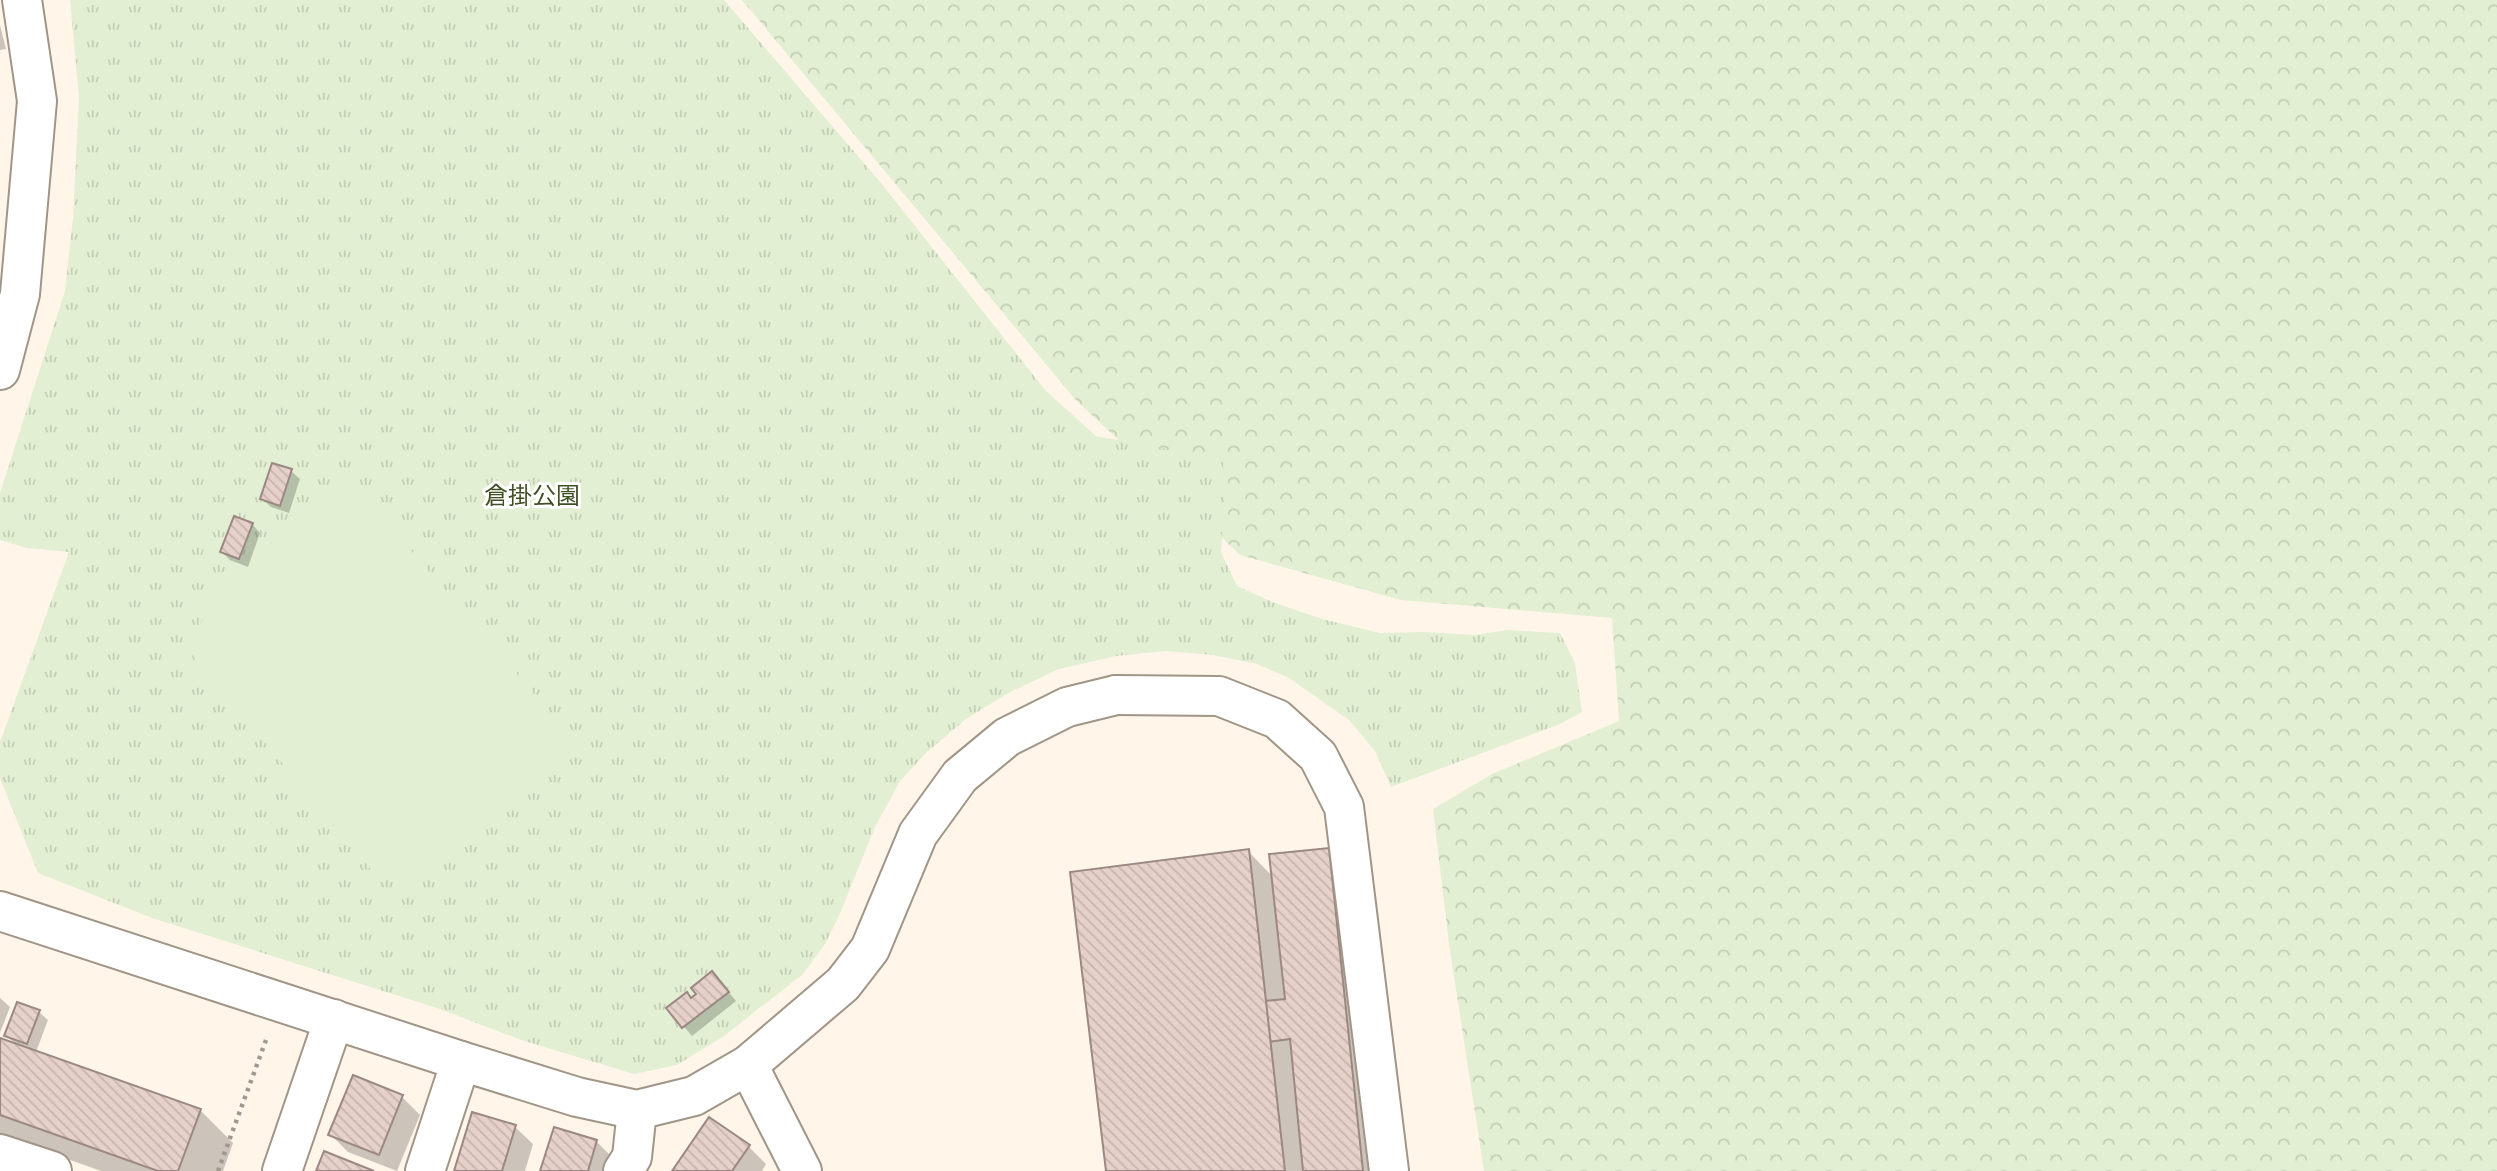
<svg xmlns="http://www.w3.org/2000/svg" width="2497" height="1171" font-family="Manrope,'Noto Sans JP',sans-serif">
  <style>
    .forest { fill: url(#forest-crowns) }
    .park { fill: url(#park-tufts) }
    .garden { fill: #e2efd2 }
    .shadow { fill: #0003 }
    .building { fill: url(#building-back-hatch); stroke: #9b8882; stroke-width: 2 }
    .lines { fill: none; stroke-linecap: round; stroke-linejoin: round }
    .street-casing { stroke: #a09586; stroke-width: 42 }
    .secondary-casing { stroke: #a09586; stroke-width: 42 }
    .path { stroke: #9f988e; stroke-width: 4.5; stroke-dasharray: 3.5 5; stroke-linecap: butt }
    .street { stroke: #fff; stroke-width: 38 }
    .secondary { stroke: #fff; stroke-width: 38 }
    .labels { text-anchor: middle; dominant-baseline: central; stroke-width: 6; stroke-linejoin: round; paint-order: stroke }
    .park-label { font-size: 24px; fill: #3f5122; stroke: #fff }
  </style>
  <defs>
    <pattern id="forest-crowns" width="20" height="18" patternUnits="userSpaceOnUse" patternTransform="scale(1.75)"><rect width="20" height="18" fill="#e2efd2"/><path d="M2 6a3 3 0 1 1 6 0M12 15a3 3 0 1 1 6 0" fill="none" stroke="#c3ceb5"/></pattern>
    <pattern id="park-tufts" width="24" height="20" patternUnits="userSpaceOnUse" patternTransform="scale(1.75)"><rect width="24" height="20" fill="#e2efd2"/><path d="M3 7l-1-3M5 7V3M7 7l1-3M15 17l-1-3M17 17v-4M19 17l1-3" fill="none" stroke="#c3ceb5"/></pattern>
    <pattern id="building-back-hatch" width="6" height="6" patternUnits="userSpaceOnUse" patternTransform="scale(1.75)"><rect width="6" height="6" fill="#e5d1c9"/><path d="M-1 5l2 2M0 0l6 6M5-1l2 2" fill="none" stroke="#c6b4ad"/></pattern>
  </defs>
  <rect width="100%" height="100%" fill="#fff6e9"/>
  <path class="forest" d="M742,0H2497V1171H1484L1449,944L1433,809L1492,774L1619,721L1612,618L1401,600L1240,555L1075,399Z"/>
  <path class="park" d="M70,0H724L881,183L1046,391L1096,436L1223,459L1224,508L1221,552L1237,586L1272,602L1322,619L1380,633L1424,632L1474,635L1508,630L1560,633L1575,663L1582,712L1560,724L1391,787L1375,751L1349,720L1289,678L1257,664L1213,655L1166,651L1116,656L1059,669L1010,692L966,719L927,752L900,781L875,827L839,916L825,944L803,974L724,1036L677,1065L634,1074L521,1040L440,1009L152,918L38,873L0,778V742L69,552L27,548L0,540V493L65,291L73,218L79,98Z"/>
  <path class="garden" d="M352,482L577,744L409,889L374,873L188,650L209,606Z"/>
  <g class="shadow">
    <path d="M0,25L6,49L0,50Z"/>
    <path d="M291,471L300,479L289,513L271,507L262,499Z"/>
    <path d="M252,524L260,533L248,567L230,560L222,552Z"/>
    <path d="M1329,850L1355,876L1386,1171H1108L1248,851L1273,877Z"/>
    <path d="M720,982L736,1001L692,1036L668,1008L692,1000Z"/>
    <path d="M0,998L10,1007L0,1033Z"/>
    <path d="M39,1012L48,1020L36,1052L200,1110L233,1143L223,1171H101L0,1135V1039L16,1045L6,1035Z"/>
    <path d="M353,1078L402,1097L420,1115L397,1171L348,1152L330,1134Z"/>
    <path d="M515,1127L533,1144L525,1171H456Z"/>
    <path d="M596,1141L614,1159L611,1171H542Z"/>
    <path d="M749,1147L766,1164L762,1171H674Z"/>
  </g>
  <g class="building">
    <path d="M272,463L292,469L280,506L260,499Z"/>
    <path d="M234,516L253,523L239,559L220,552Z"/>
    <path d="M1329,848L1363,1171H1303L1290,1039L1269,1042L1265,1001L1285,999L1269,854Z"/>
    <path d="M1249,849L1285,1171H1106L1070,872Z"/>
    <path d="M712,971L729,992L682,1028L666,1008L687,992L691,998L696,994L691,988Z"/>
    <path d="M17,1002L40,1010L27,1044L4,1036Z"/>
    <path d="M0,1038L201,1109L178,1171H158L0,1115Z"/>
    <path d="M353,1075L403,1095L379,1155L328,1135Z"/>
    <path d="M472,1112L516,1125L502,1171H454Z"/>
    <path d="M709,1117L750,1145L732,1171H672Z"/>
    <path d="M554,1127L597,1140L588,1171H540Z"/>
    <path d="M324,1151L374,1171H316Z"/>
  </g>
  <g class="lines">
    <defs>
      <g id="street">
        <path d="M1116,695L1219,696L1277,719L1318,756L1344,807L1389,1171"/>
        <path d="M748,1065L802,1171"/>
        <path d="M0,1154L52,1171"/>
        <path d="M282,1171L334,1019"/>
        <path d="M425,1171L461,1061"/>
        <path d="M623,1171L632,1157L637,1110"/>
      </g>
      <g id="secondary">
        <path d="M0,370L20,294L37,101L22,0"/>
        <path d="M0,911L461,1061L577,1097L637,1110L694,1096L748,1065L843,984L870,949L918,834L960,776L1007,737L1067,707L1116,695"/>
      </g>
    </defs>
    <use href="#street" class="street-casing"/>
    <use href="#secondary" class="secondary-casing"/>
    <path class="path" d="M218,1171L266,1040"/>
    <use href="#street" class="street"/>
    <use href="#secondary" class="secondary"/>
  </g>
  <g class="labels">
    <g class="park-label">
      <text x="532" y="494">倉掛公園</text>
    </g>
  </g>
</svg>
